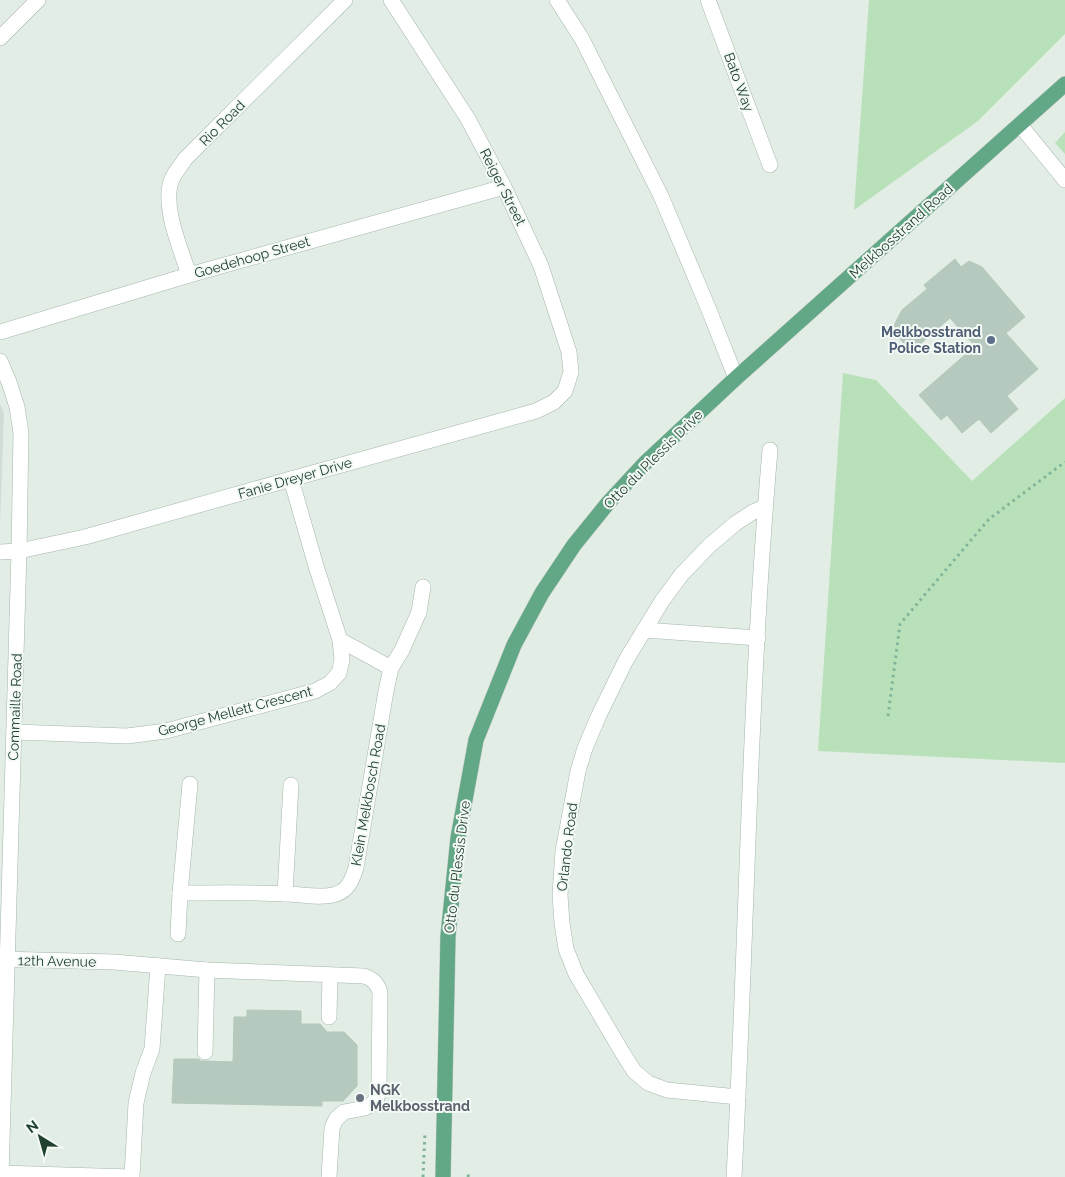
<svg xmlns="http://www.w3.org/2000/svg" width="1065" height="1177" font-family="Raleway,sans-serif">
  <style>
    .built { fill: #cfddd4 }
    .green { fill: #b8e1ba }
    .building { fill: #b6c9be; stroke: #b3c8bb }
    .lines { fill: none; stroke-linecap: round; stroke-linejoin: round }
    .minor-casing { stroke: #a4b6ac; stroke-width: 16 }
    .major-casing { stroke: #c1cac5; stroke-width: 16 }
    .path { stroke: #7fb498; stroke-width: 3; stroke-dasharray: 2.5 4; stroke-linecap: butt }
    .minor { stroke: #fff; stroke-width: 15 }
    .major { stroke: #62a786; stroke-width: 15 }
    .service-dot { fill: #5c6f8a; stroke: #f3f9f4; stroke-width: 2 }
    .worship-dot { fill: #6b7280; stroke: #f3f9f4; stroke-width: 2 }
    .labels { text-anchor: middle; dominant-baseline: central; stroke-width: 4; stroke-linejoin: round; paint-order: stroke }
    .street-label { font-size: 14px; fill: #204030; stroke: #f3f9f4 }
    .service-label { font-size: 14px; font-weight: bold; fill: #4e5e75; stroke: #f3f9f4; text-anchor: end }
    .worship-label { font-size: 14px; font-weight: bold; fill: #5b616d; stroke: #f3f9f4; text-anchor: start }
  </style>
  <rect width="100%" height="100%" fill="#e2ede6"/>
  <path class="built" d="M0,404L4,413L0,525Z"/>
  <g class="green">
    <path d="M869,0H1065V34L978,121L854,210Z"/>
    <path d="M1065,132V154L1055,143Z"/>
    <path d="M843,373L876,380L972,481L1065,398V763L818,751Z"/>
  </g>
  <g class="building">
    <path d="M955,259L961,267L969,261L982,267L1025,317L1006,333L1038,369L1007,396L1018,409L991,433L979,419L962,433L947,415L941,420L919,395L975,346L950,318L911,352L892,329L902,310L927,289L924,285Z"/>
    <path d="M247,1010L301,1011V1024H320L327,1032H344L357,1045V1086L343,1101H322V1106L172,1103L174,1059H199L200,1061H204L233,1062L234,1017H247Z"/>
  </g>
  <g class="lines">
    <defs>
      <g id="minor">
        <path d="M557,0L582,39L661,196L709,310L736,378"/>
        <path d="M708,0L770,165"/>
        <path d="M0,38L38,0"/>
        <path d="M1020,125L1065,180"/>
        <path d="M189,275C181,249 161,205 172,179C175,172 181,166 185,159L345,0"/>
        <path d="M0,332L189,275L504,187"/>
        <path d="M0,361L9,382L17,407L21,433L19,551L1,1177"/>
        <path d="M0,552L19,551L85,537L291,479L536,411L554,402L565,391L571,372L569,352L541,266L504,187L468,119L391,0"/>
        <path d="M644,630L758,638"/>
        <path d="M340,640L391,668"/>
        <path d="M14,732L127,736L166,731L315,691L330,683L339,673L342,660L340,640L316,566L291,479"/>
        <path d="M180,893C215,893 251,892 286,894C300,894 322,899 336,894C349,890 352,879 356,868L386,691L391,668L402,650L419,612L423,587"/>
        <path d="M285,894L291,785"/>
        <path d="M178,934L180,893L190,784"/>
        <path d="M0,959L114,962L207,970L364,976C373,979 377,983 380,992L379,1087L377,1098L372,1104L365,1108L344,1112L336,1119L332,1128L329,1177"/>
        <path d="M329,1017L330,976"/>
        <path d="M205,1052L207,970"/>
        <path d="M738,1097L667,1090L648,1083L634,1071L622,1052L576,974L566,949L562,923L560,895L563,851L578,771L585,748L599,715L626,660L662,601L682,574L710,545L736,523L753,512L765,507"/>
        <path d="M0,1173L131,1177"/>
        <path d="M132,1177L136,1103L143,1073L152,1049L158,966"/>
        <path d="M734,1177C747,935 749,692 770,450"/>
      </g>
      <path id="major" d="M443,1177L448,936L458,838L476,740L514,645L542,593L574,545L608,503L645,463L736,378L1065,84"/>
    </defs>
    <use href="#minor" class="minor-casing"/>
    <use href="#major" class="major-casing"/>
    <g class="path">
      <path d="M888,716L900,624L989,519L1065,462"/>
      <path d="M423,1177L425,1132"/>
      <path d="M468,1177L469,1172"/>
    </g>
    <use href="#minor" class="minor"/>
    <use href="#major" class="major"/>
  </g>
  <circle class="service-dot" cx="991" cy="340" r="5"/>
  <circle class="worship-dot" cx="360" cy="1098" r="5"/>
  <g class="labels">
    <g class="street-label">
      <text transform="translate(739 82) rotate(70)">Bato Way</text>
      <text transform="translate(222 123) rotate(-45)">Rio Road</text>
      <text transform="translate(503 187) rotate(63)">Reiger Street</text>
      <text transform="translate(901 231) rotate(-42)">Melkbosstrand Road</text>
      <text transform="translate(252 257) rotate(-16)">Goedehoop Street</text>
      <text transform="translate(653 459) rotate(-45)">Otto du Plessis Drive</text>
      <text transform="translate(295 478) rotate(-16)">Fanie Dreyer Drive</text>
      <text transform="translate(15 707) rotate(-88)">Commaille Road</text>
      <text transform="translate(235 711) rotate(-15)">George Mellett Crescent</text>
      <text transform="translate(368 795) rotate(-80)">Klein Melkbosch Road</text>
      <text transform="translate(567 847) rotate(-83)">Orlando Road</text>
      <text transform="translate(457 867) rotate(-83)">Otto du Plessis Drive</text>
      <text transform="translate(57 961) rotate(1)">12th Avenue</text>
    </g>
    <g class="service-label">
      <text x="981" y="332">Melkbosstrand<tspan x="981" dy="16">Police Station</tspan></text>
    </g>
    <g class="worship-label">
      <text x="370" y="1090">NGK<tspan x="370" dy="16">Melkbosstrand</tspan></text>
    </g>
  </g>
  <g transform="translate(40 1137) rotate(323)" stroke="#f3f9f4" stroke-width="4" paint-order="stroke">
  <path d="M0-4L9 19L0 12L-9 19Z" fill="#204030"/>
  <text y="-8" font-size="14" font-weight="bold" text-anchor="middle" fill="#204030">N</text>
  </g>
</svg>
